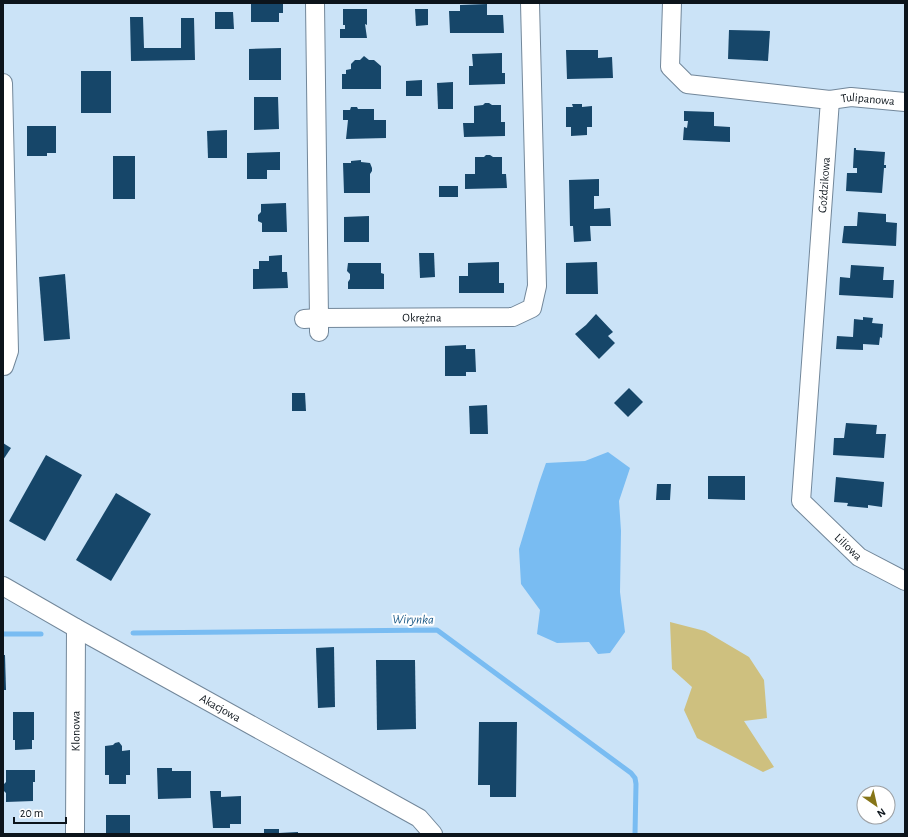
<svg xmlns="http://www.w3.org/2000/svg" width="908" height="837" font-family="'Alegreya Sans',sans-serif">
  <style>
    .green { fill: #cec07f }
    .water { fill: #79bcf2 }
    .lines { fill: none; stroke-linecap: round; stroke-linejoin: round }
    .stream { stroke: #79bcf2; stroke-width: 5 }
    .building { fill: #164669 }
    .minor-casing { stroke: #72879a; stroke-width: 20 }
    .minor { stroke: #fff; stroke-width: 18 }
    .labels { text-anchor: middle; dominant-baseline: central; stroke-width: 4; stroke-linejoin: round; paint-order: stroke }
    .street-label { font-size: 12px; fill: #0c141b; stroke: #fff }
    .water-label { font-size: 13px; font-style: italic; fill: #1c5a87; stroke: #fff }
  </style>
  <rect width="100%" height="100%" fill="#cbe3f7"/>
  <path class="green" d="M670,622L705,631L749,657L764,680L767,718L744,721L774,767L763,772L697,738L684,710L692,687L672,669Z"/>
  <path class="water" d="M608,452L630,468L619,501L621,531L620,592L625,632L610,653L598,654L589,642L557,643L537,634L540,610L521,584L519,549L539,483L546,463L585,461Z"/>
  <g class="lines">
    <g class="stream">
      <path d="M133,633L437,630L631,773L635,778L636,784L635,834"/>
      <path d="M3,634H41"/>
    </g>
  </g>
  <g class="building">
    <path d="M251,3H283V13H279V22H251Z"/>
    <path d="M487,4V15H503L504,33H450L449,11H460V5Z"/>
    <path d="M343,9H367V25L365,24L367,38H340V29H345V25H343Z"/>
    <path d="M415,9H428V25L416,26Z"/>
    <path d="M215,12H233L234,29H215Z"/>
    <path d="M130,17H143L144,48H181V18H194L195,60L131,61Z"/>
    <path d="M729,30L770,31L768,61L728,59Z"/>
    <path d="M281,48V80H249V49Z"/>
    <path d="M566,50H598V58L612,57L613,78L567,79Z"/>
    <path d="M502,53V73H505V84L469,85V66H473L472,54Z"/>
    <path d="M364,56L369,60H374L381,66V89H342V74H346V70L351,69V64L355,60H360Z"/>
    <rect x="81" y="71" width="30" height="42"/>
    <path d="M422,80V96H406V81Z"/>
    <path d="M453,82V109H438L437,83Z"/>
    <path d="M254,97H278L279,129L254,130Z"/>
    <path d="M485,103H489L492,105H501V122H505V136L464,137L463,123H474V106L483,105Z"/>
    <path d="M572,104H582V107L592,106V127H587V135L571,136V127H566V107H573Z"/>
    <path d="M351,107H357L358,109H374V120H386V138L346,139L348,120H343V110H350Z"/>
    <path d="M684,111L714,112V126L730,127V142L683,140L684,127L687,128L688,121H684Z"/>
    <path d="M27,126H56V153H47V156H27Z"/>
    <path d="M227,130V158H208L207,131Z"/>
    <path d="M854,148H856V150L885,152L884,165H886V168H884L882,193L846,191L847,173H857V168H853Z"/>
    <path d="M280,152V170H267V179H247V153Z"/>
    <path d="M486,155H490L493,157H502V174H506L507,188L465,189V174H475V157H484Z"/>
    <rect x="113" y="156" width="22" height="43"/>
    <path d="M361,160V162L370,163L372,168V171L370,174V193H344L343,163H351V161Z"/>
    <path d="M599,179V196H594V209L610,208L611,226H590L591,241L574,242L573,226H570L569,180Z"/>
    <rect x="439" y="186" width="19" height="11"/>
    <path d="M286,203L287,232H262V223L258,221V215L261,212V204Z"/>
    <path d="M858,212L886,214V222L897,223L896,246L842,243L844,226H857Z"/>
    <path d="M369,216V242H344V217Z"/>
    <path d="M419,253H434L435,277L420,278Z"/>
    <path d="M282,255V272H287L288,288L253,289V269H259V261H269V256Z"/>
    <path d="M499,262V283H504V293H459V276H468V263Z"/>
    <path d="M597,262L598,294H566V263Z"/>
    <path d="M348,263H381V273L384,274V289H348V282L350,279V274L347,271Z"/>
    <path d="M851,265L884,267L883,280H894L893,298L839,295L840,277L850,278Z"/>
    <path d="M65,274L70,339L44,341L39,277Z"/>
    <path d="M596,314L613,332L608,336L615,343L599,359L575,334L586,325Z"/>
    <path d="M863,317L873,318L872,323L883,324L882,338L880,337L879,345L863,344V350L836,349L837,336L853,337L854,319L863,320Z"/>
    <path d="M466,345V349H475L476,372H466V376H445V346Z"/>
    <path d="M629,388L643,402L628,417L614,403Z"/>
    <path d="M292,393H305L306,411H292Z"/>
    <path d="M487,405L488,434H470L469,406Z"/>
    <path d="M846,423L877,425L876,434H886L884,458L833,455L834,438H844Z"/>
    <path d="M3,443L11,448L3,460Z"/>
    <path d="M46,455L82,475L45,541L9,521Z"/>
    <path d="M708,476H745V500L708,499Z"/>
    <path d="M836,477L884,482L882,507L868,505V508L847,506L848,503L834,502Z"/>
    <path d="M657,484H671L670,500H656Z"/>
    <path d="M116,493L151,514L111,581L76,560Z"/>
    <path d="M334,647L335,707L318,708L316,648Z"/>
    <path d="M3,655H5L6,690H3Z"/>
    <path d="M376,660H415L416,729L377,730Z"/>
    <path d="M13,712H34V740H32V749L15,750V740H13Z"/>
    <path d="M479,722H517L516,797H490V785H478Z"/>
    <path d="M119,742L122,746V751L130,750V775H126V784H109V775H105V746L113,745L115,743Z"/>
    <path d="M157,768H172V771H191V798L158,799Z"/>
    <path d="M6,770H35V782H33V801L6,802V793L3,790V785L6,782Z"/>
    <path d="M210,791H221V797L241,796V824H230V828H213Z"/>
    <rect x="106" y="815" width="24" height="19"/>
    <path d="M264,829H279V833L298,832V834H264Z"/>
  </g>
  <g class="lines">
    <defs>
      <g id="minor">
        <path id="s1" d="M315,3L319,318L513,317L532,308L537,286L530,3"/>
        <path id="s2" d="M672,3L670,67L687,84L830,100L801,501L859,557L905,581"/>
        <path d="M3,83L9,351L4,366H3"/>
        <path id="s3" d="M830,100L851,97L905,102"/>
        <path d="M304,319L319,318V332"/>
        <path id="s4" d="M3,586L76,628L419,818L433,834"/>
        <path id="s5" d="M75,834L76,628"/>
      </g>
    </defs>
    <use href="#minor" class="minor-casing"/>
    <use href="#minor" class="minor"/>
  </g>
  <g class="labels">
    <g class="street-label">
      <text stroke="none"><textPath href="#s3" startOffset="38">Tulipanowa</textPath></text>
      <text transform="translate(824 185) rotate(-86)">Goździkowa</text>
      <text stroke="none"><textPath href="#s1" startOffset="418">Okrężna</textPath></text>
      <text stroke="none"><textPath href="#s2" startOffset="700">Liliowa</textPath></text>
      <text stroke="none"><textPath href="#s4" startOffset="249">Akacjowa</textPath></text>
      <text stroke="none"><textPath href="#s5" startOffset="103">Klonowa</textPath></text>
    </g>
    <g class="water-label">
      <text transform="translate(413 620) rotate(1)">Wirynka</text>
    </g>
  </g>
  <rect width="908" height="837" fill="none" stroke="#0c141b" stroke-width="8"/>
  <g transform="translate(876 805) rotate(146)"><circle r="19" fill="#ffffff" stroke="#9ea1a4"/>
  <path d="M0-3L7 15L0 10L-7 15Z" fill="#867518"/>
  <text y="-6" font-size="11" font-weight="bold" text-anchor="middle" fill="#0c141b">N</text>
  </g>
  <path d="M14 817v6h52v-6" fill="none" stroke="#0c141b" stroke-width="2"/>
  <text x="20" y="817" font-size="12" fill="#0c141b" stroke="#ffffff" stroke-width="3" paint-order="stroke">20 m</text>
</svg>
